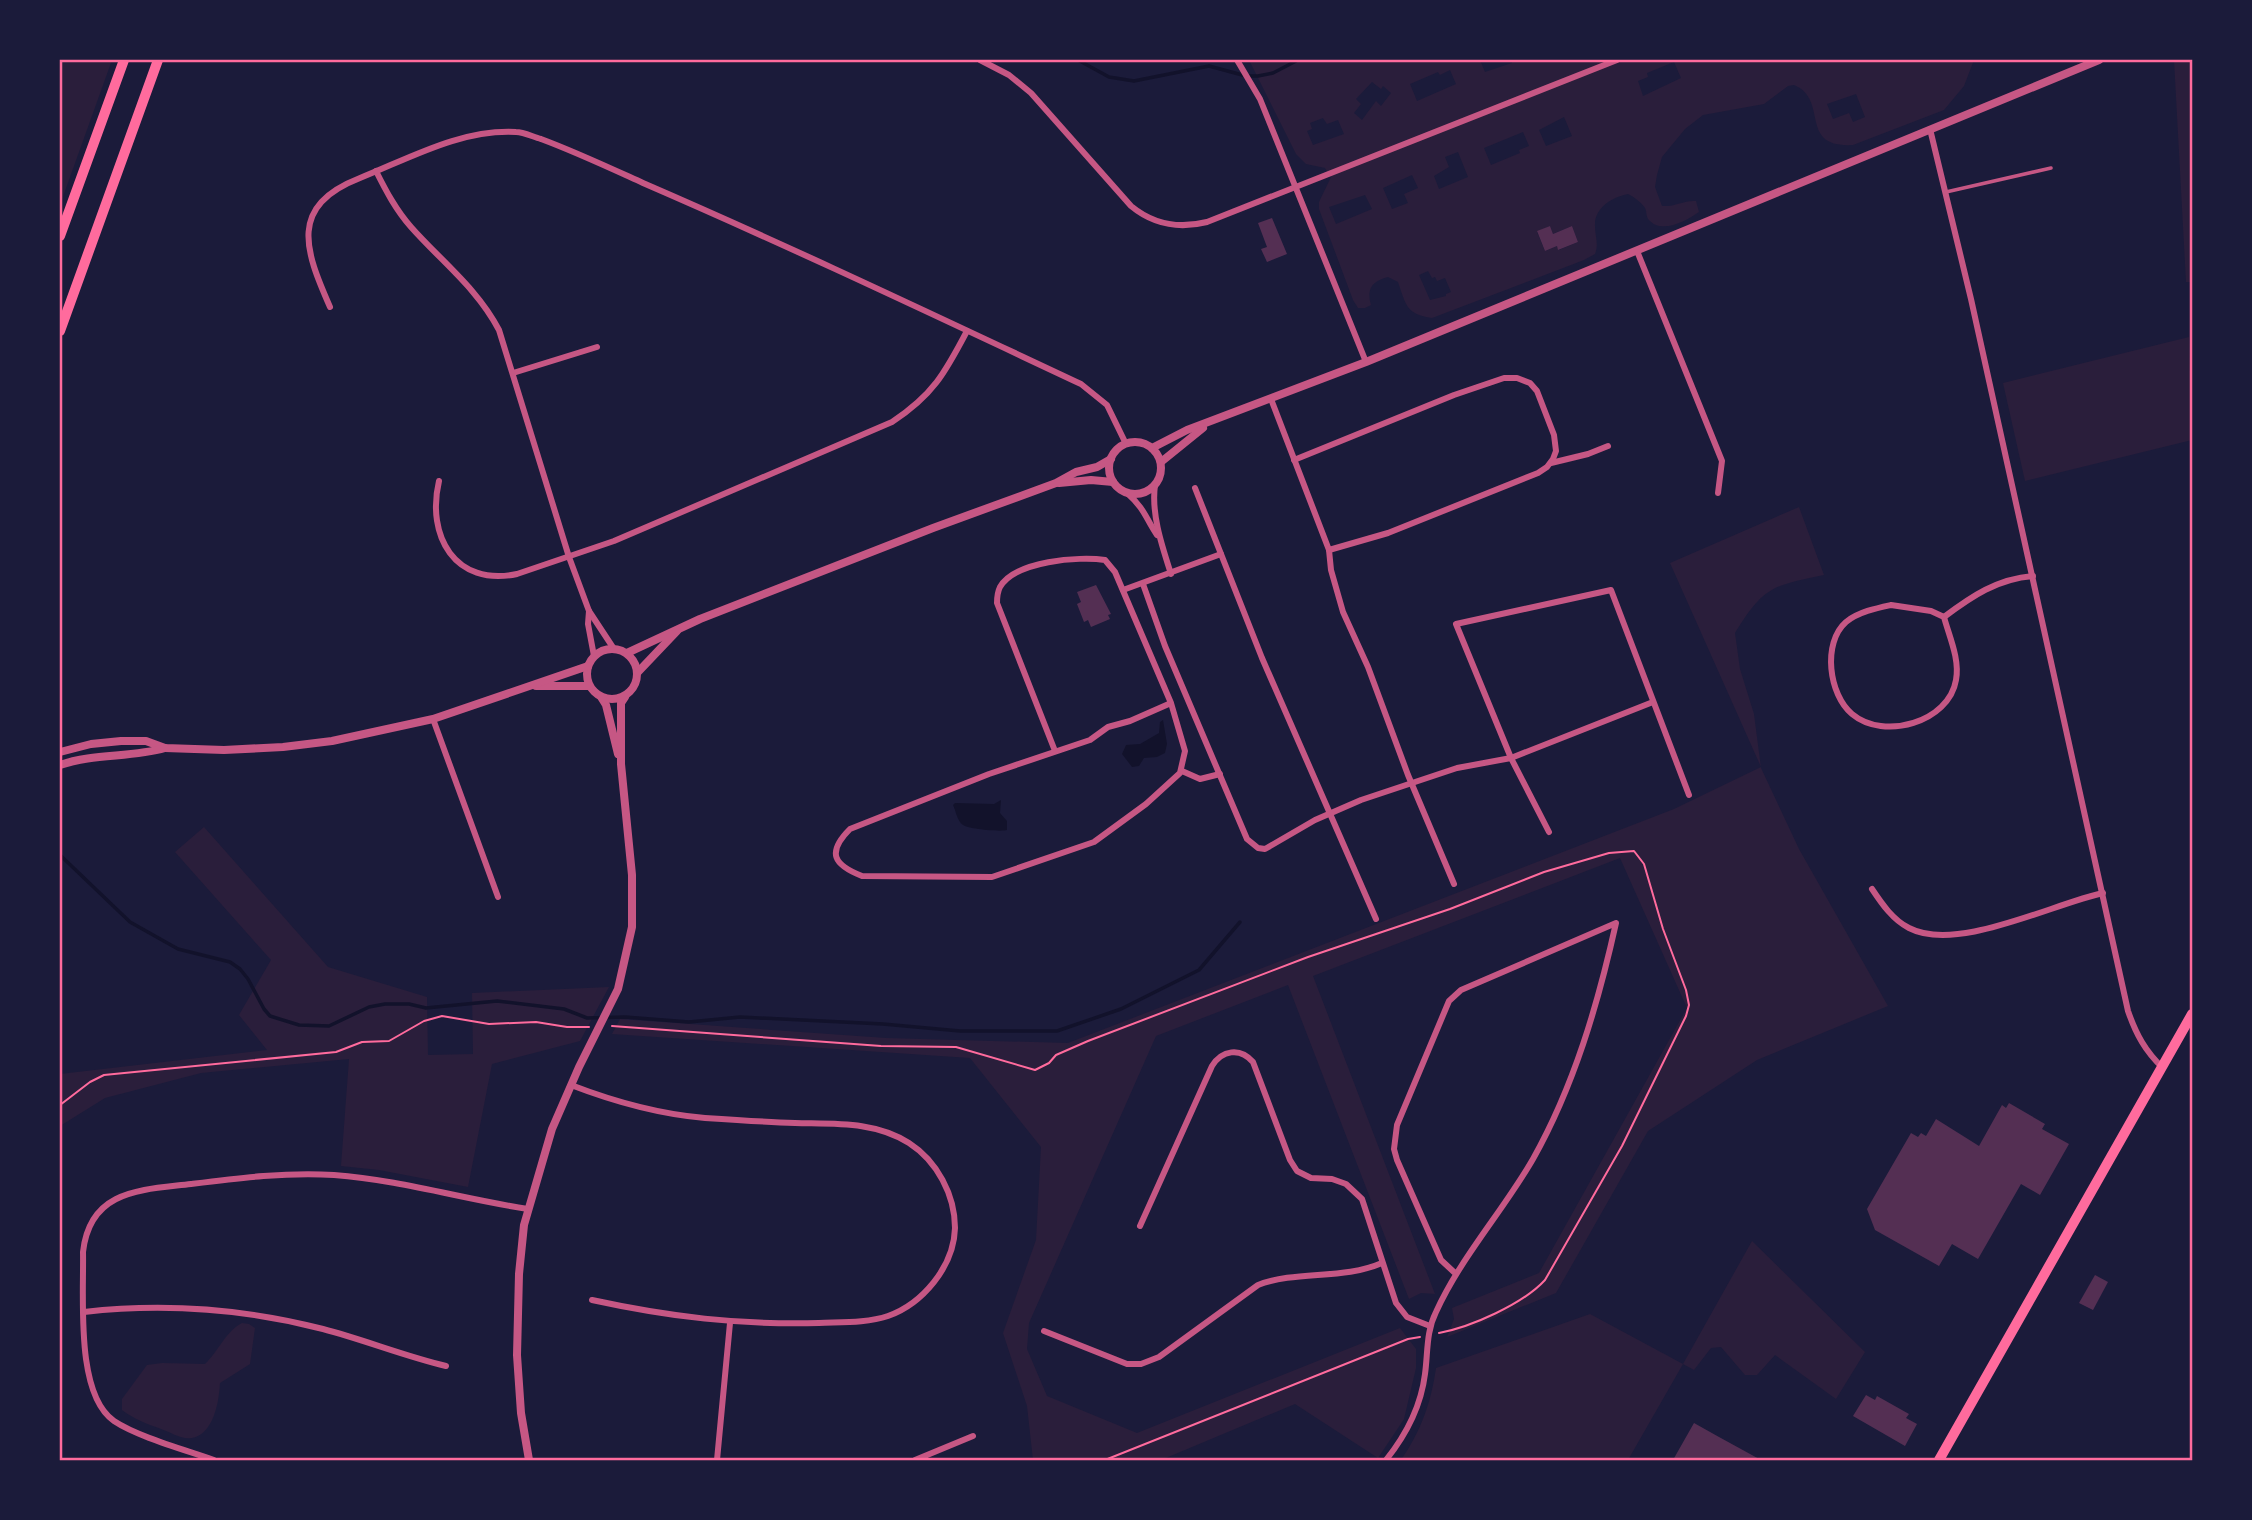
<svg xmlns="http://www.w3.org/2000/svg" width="2252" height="1520" font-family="Ubuntu,sans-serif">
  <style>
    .green { fill: #2a1e3b; fill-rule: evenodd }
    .water { fill: #12122b }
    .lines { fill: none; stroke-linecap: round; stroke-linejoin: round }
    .stream { stroke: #12122b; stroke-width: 3.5 }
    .building { fill: #542f53 }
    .path { stroke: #ff6b9d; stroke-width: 2 }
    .service { stroke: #c65784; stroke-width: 3.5 }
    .minor { stroke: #c65784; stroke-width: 6 }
    .tertiary { stroke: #c65784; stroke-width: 8 }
    .primary { stroke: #ff6b9d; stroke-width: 10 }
    .motorway { stroke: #ff6b9d; stroke-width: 10 }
    .neatline { fill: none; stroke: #ff6b9d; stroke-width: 2.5 }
  </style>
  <rect width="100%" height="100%" fill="#1b1b3a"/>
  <g class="green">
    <path d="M60,60H112L60,205Z"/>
    <path d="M1249,60H1480L1485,72L1512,63L1511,60H1974L1964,86L1944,110L1853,145C1797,148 1830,100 1794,85L1788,86L1764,104L1703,115L1685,129L1662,157L1657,175L1655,187L1662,206C1675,207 1684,200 1696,201L1699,212C1686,221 1661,235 1648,219C1646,216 1647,212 1645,208C1641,202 1634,197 1628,194C1612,197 1594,208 1595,226C1595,236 1599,244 1595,254L1584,260L1432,318C1406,314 1406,305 1398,282L1388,277C1373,281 1366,288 1371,305L1365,308H1358L1353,300L1319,209V202L1331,177L1325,168L1306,164L1296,154ZM1674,62L1681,78L1643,96L1638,81L1648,77L1647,73ZM1450,70L1456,84L1417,101L1410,84L1438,72L1440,75ZM1372,82L1381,89L1383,86L1391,93L1381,106L1376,101L1362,120L1354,113L1361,104L1356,99ZM1856,94L1865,117L1853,122L1849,113L1833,119L1827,104ZM1564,117L1572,136L1546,146L1539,130ZM1323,118L1327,124L1338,120L1344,134L1313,145L1307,131L1312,129L1310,123ZM1523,132L1529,146L1519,150L1520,153L1491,165L1484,148ZM1458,152L1468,177L1439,189L1434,176L1449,167L1445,157ZM1412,175L1418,188L1404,194L1408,203L1392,209L1383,188ZM1365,195L1372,209L1336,224L1329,207ZM1550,226L1553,234L1572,226L1578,242L1559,250L1557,246L1545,251L1537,232ZM1428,271L1432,278L1435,277L1437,281L1445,278L1451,292L1446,294V296L1430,300L1419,275Z"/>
    <path d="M2174,60H2192V282H2186Z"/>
    <path d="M2189,337L2192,440L2025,481L2003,383Z"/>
    <path d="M1799,507L1824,575C1772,586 1764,586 1735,633L1740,669L1754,714L1761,768L1799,849L1888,1006L1757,1060L1648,1131L1556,1293L1447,1337L1454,1319L1452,1308L1539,1273L1687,1008L1620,858L1313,976L1435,1294L1421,1293L1409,1299L1288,985L1156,1036L1029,1323L1027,1349L1047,1396L1137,1433L1400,1328L1416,1349V1368L1404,1419L1378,1458L1295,1404L1161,1460H1033L1027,1406L1003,1333L1036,1240L1041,1147L970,1058L612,1034L620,1019L886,1038L1068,1043L1674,809L1761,767L1670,563Z"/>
    <path d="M204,827L328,967L427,997L428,1055L473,1054L472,993L609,987L580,1041L492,1064L468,1187L379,1170L341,1166L349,1059L201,1073L105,1098L60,1126V1074L267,1050L239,1015L271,960L175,852Z"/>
    <path d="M1752,1241L1865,1352L1836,1399L1775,1355L1757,1375H1745L1721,1347L1711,1348L1694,1370L1683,1364L1628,1460H1401C1421,1431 1431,1403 1436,1368L1590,1314L1683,1364Z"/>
    <path d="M242,1323L249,1324L255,1328L250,1364L220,1383C219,1401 214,1434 192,1438C182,1440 170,1432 161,1429C147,1424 134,1419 122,1410V1399L147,1365L162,1363L205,1364C218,1352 226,1331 242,1323Z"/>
  </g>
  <g class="water">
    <path d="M1163,720L1167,744L1165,753L1157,757L1144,758L1139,766L1132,767L1122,754L1126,745L1140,744L1159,733L1160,722Z"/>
    <path d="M1001,800L1000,813L1007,821V830C1000,832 969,829 963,825C957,821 956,811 953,805L955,803L994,804Z"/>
  </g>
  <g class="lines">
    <g class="stream">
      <path d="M1078,60L1109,77L1134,81L1209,66L1246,76H1258L1273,73L1298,60"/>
      <path d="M60,855L130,922L178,949L230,962L240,969L248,979L264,1009L270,1016L299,1025L329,1026L369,1007L385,1004H409L426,1008L497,1001L564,1009L587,1018L625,1017L689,1022L740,1017L883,1024L960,1031H1057L1121,1009L1199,970L1240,922"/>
    </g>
  </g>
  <g class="building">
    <path d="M1272,218L1287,254L1267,262L1261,249L1267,247L1258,223Z"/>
    <path d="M1550,226L1553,234L1572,226L1578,242L1558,250L1557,246L1545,251L1537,231Z"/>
    <path d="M1096,585L1111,614L1108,615L1110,619L1091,627L1088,620L1084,622L1077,604L1081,602L1077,592Z"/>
    <path d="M2009,1103L2045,1124L2042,1129L2069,1144L2040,1195L2021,1184L1978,1259L1952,1244L1939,1266L1875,1230L1867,1209L1911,1133L1918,1137L1921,1133L1926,1136L1936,1119L1979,1146L2002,1105L2006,1108Z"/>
    <path d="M2095,1275L2108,1282L2093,1310L2079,1303Z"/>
    <path d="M1866,1395L1875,1400L1877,1396L1909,1414L1906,1418L1917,1424L1905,1446L1853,1416Z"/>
    <path d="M1694,1423L1719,1437L1761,1460H1673Z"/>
  </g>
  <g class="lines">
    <g class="path">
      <path d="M612,1026L881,1046L956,1047L1035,1070L1049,1063L1056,1055L1088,1041L1308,957L1450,909L1544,872L1609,853L1634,851L1644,864L1663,929L1686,990L1689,1005L1686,1016L1622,1146L1545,1280C1523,1304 1471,1327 1439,1333"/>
      <path d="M60,1105L90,1082L104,1075L336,1052L362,1042L389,1041L424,1021L442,1016L489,1024L536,1022L567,1027H589"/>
      <path d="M1105,1460L1408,1339L1420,1337"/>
    </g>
    <path class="service" d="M1946,192L2051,168"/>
    <g class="minor">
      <path d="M980,60L1009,75L1031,93L1131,206C1154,225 1179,229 1207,222L1617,60"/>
      <path d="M1237,60L1260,99L1366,362"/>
      <path d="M1930,129L1971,299L2128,1011C2136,1034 2145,1051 2163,1068"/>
      <path d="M376,171C386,191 396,210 411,227C441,261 477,288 499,330L569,557L589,611L614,649"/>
      <path d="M1637,251L1722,461L1718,493"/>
      <path d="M330,307C305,250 288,206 360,178C410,158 461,129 516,132C524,132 533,137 541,139C576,152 610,168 643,183C791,247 936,316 1081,384L1107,405L1126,444"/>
      <path d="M513,373L597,347"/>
      <path d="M1271,399L1329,550L1331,570L1343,612L1368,667L1408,775L1454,884"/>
      <path d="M1294,460L1454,395L1504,378H1517L1530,383L1537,391L1554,435L1556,451L1553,459L1547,467L1538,473L1388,533L1329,550"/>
      <path d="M1551,463L1588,454L1608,446"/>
      <path d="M439,481C426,536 455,587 517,574L614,541L892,422C933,395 945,373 967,331"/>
      <path d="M1155,485C1151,514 1162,546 1171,574"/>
      <path d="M1195,488L1262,658L1376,919"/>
      <path d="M1127,493C1145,509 1145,517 1157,535"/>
      <path d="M1143,584L1165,646L1247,839L1258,848L1265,849L1315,820L1361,800L1457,768L1511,758L1653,702"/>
      <path d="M1123,590L1221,554"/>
      <path d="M1891,605L1931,611L1944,617C1949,636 1960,659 1956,680C1949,722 1884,741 1852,714C1829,695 1822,643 1846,622C1858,612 1877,608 1891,605Z"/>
      <path d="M589,611L588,624L594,656"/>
      <path d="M1944,617C1972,596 1997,579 2033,576"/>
      <path d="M433,719L498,897"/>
      <path d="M1055,751L997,603C997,598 998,591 1000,587C1015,561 1079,556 1105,560L1115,572L1171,703L1185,751L1180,773L1146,804L1094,842L992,877L862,876C834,865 826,853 850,829L989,774L1090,740L1108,727L1130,721L1171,703"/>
      <path d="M1182,771L1200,779L1220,774"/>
      <path d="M1549,832L1511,758L1456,624L1611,590L1689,795"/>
      <path d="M1872,889C1882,904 1893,920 1909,928C1957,953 2052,904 2103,893"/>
      <path d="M571,1085C615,1102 658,1114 705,1118C735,1120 765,1122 795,1123C834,1124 875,1121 909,1143C937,1161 955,1195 955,1228C954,1267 922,1304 888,1316C867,1323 841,1322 819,1323C739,1325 670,1317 592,1300"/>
      <path d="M1140,1226L1212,1066C1222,1050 1240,1047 1253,1062L1290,1160L1297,1171L1311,1178L1332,1179L1346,1184L1362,1199L1396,1303L1407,1317L1430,1326"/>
      <path d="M84,1312C164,1303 245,1309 323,1329C365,1340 404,1356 446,1366"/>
      <path d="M1044,1331L1127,1364H1141L1159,1357L1258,1285C1297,1270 1343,1280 1382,1263"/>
      <path d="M214,1460C186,1450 138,1437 114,1421C75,1394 84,1296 83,1252C90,1189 142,1190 191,1184C239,1178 286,1172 334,1175C400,1180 463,1199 528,1209"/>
      <path d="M717,1460L730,1323"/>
      <path d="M915,1460L973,1436"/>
      <path d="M1386,1460C1406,1435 1421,1406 1425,1374C1428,1352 1426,1332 1436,1312C1461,1257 1503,1211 1533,1159C1574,1086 1598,1004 1616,923L1461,990L1449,1001L1397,1125L1394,1149L1397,1160L1441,1260L1456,1274"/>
    </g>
    <g class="tertiary">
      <circle cx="1135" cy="468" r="26"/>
      <path d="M1152,448L1187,430L1366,362L2099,60"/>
      <path d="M1161,462L1203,428"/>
      <path d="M1059,483L1091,480L1113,482"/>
      <circle cx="612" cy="674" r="25"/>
      <path d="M627,653L700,619L933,528L1056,483L1076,472L1097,467L1111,459"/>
      <path d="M638,672L677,631"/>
      <path d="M536,686H589"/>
      <path d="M601,697L606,705L618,754"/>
      <path d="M60,752L91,744L121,741H146L165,748L224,750L283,747L332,741L433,719L588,666"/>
      <path d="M60,765C94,753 131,758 165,748"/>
      <path d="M529,1460L521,1413L517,1355L519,1274L524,1225L552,1129L579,1067L618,989L632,927V875L621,764V703L625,697"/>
    </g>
    <path class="primary" d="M1939,1460L2192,1014"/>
    <g class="motorway">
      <path d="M60,236L124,60"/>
      <path d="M60,331L158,60"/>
    </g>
  </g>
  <rect width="2252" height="1520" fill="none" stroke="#1b1b3a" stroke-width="122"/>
  <rect x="61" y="61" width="2130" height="1398" class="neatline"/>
</svg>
